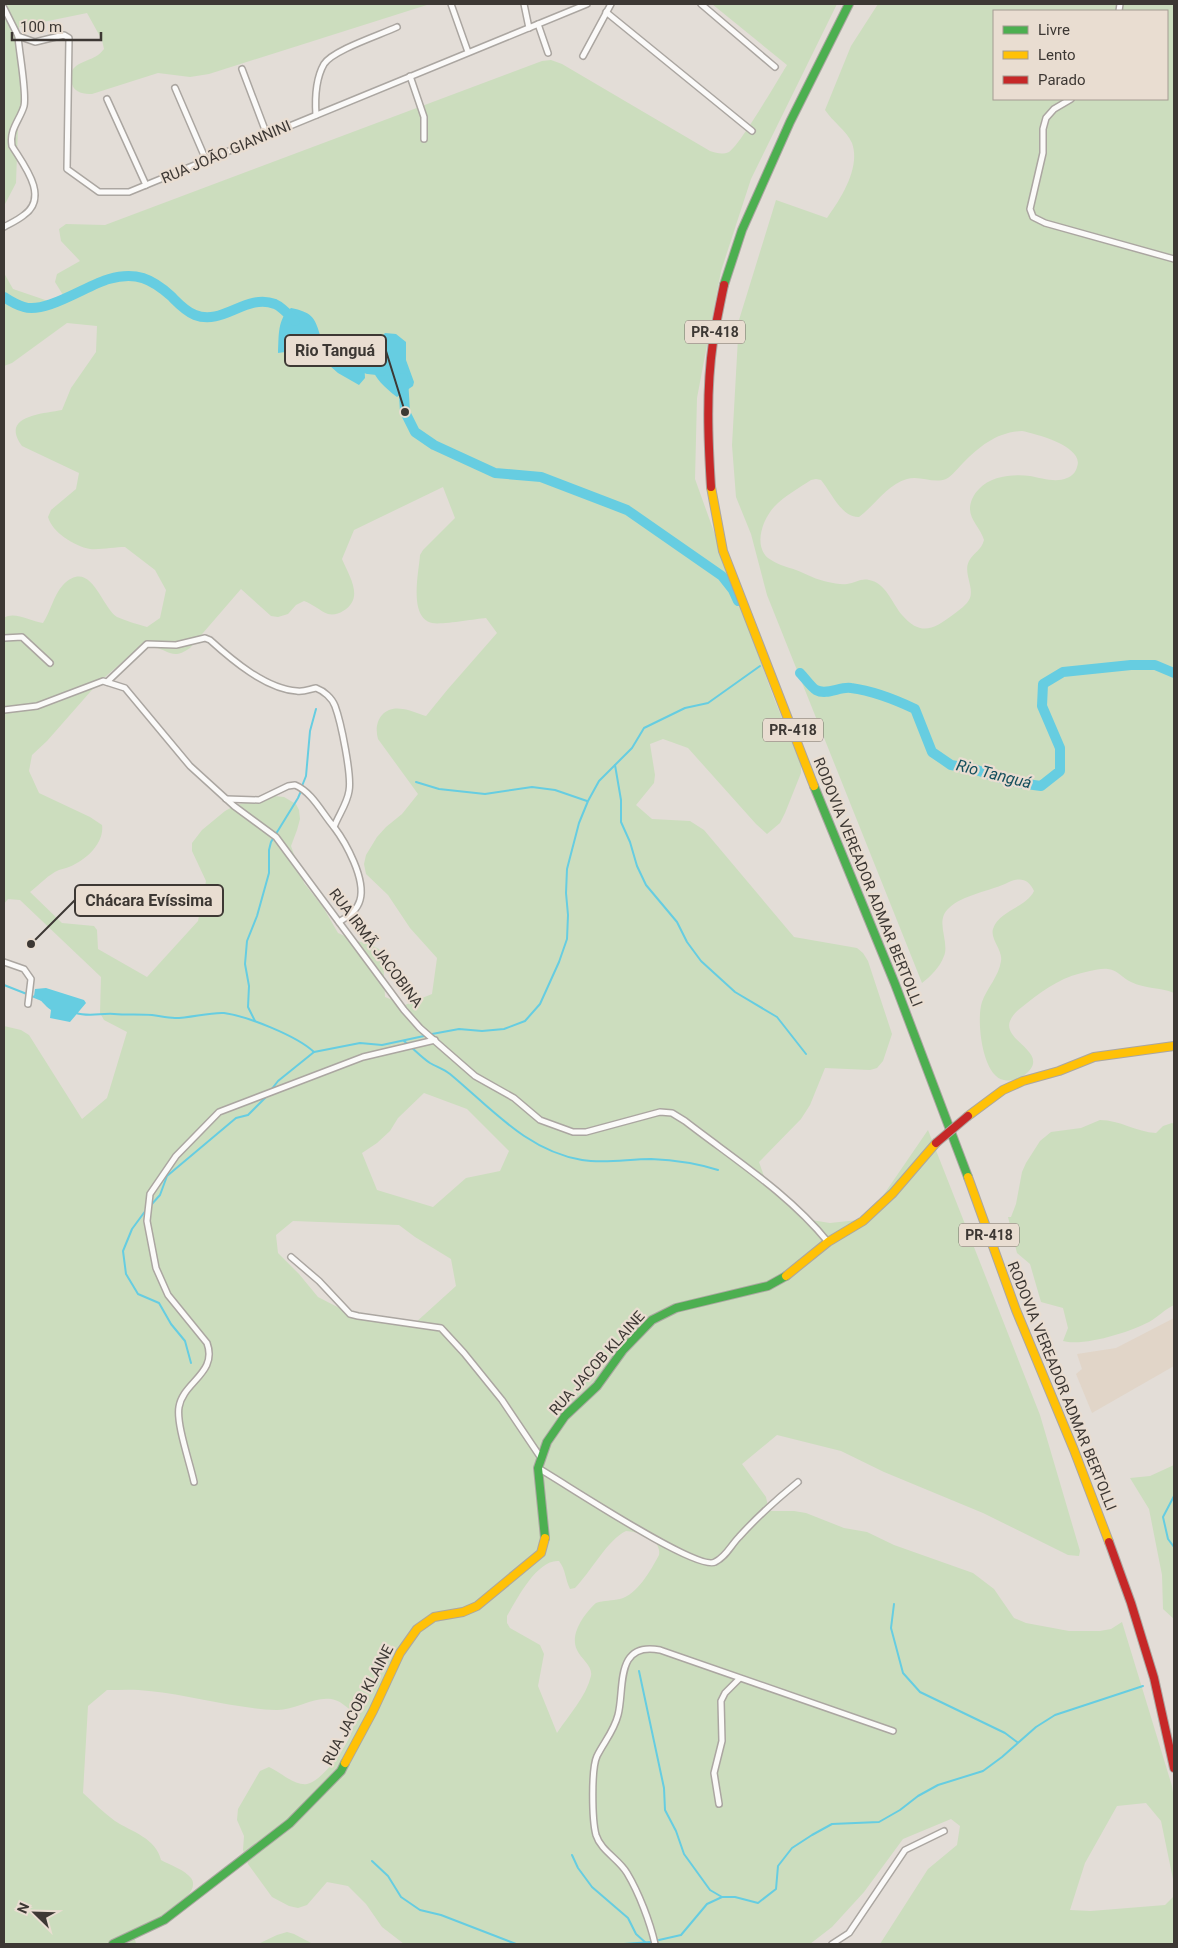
<svg xmlns="http://www.w3.org/2000/svg" width="1178" height="1948" font-family="Roboto,sans-serif">
  <style>
    .built { fill: #e1d5c8 }
    .green { fill: #ccddbe; fill-rule: evenodd }
    .water { fill: #66cde1 }
    .lines { fill: none; stroke-linecap: round; stroke-linejoin: round }
    .stream { stroke: #66cde1; stroke-width: 2 }
    .river { stroke: #66cde1; stroke-width: 10 }
    .street-casing { stroke: #aba6a1; stroke-width: 8 }
    .fast-casing { stroke: #aba6a1; stroke-width: 10 }
    .slow-casing { stroke: #aba6a1; stroke-width: 10 }
    .jam-casing { stroke: #aba6a1; stroke-width: 10 }
    .street { stroke: #fbfaf9; stroke-width: 5 }
    .fast { stroke: #4caf50; stroke-width: 8 }
    .slow { stroke: #ffc107; stroke-width: 8 }
    .jam { stroke: #c62828; stroke-width: 8 }
    .jam-bridge-casing { stroke: #aba6a1; stroke-width: 10; stroke-linecap: butt }
    .jam-bridge { stroke: #c62828; stroke-width: 8 }
    .labels { text-anchor: middle; dominant-baseline: central; stroke-width: 4.5; stroke-linejoin: round; paint-order: stroke }
    .shield { fill: #e9ddd1; stroke: #716a63; stroke-width: 1 }
    .shield-label { font-size: 14px; font-weight: bold; fill: #3d3834 }
    .street-label { font-size: 15px; fill: #3d3834; stroke: #e9ddd1 }
    .water-label { font-size: 16px; font-style: italic; fill: #144f5d; stroke: #e9ddd1 }
    .leader { fill: none; stroke: #3d3834; stroke-width: 2 }
    .callout-dot { fill: #3d3834; stroke: #e9ddd1; stroke-width: 2 }
    .callout { fill: #e9ddd1; stroke: #3d3834; stroke-width: 2 }
    .callout-label { font-size: 16px; text-anchor: middle; font-weight: bold; fill: #3d3834 }
  </style>
  <rect width="100%" height="100%" fill="#e3ddd7"/>
  <path class="built" d="M1174,1318V1366L1092,1413L1076,1374L1082,1369L1077,1354L1116,1348Z"/>
  <g class="green">
    <path d="M4,4H430L209,74L190,77L158,73L92,94C85,94 74,93 72,84C65,63 87,63 98,55C101,53 102,51 104,49L102,40L87,13L19,27V63L23,79L24,104L18,126L16,183L4,206Z"/>
    <path d="M712,4H837L751,179L721,271L697,398L695,479L773,696L801,765V773L785,813L780,823L767,834L756,824L688,748L663,739L650,744L655,775L654,783L636,805L652,819L690,821L704,830L794,937L857,948L863,953L868,961L892,1034L883,1061L877,1068L870,1070L825,1068L810,1105L801,1119L759,1162L766,1182L811,1220L830,1223L867,1219L928,1130L1040,1415L1080,1551L1079,1556L1068,1555L983,1513L884,1472L841,1451L777,1435L742,1464L766,1497L769,1511H794L806,1513L844,1528L867,1532L894,1545L973,1573L994,1589L1014,1618L1026,1623L1069,1631H1100L1111,1629L1122,1622L1172,1786L1174,1800V1884L1161,1821L1146,1803L1117,1806L1085,1863L1070,1910L1091,1911L1165,1905L1174,1896V1944H880L928,1869L957,1845L960,1826L951,1819L903,1839L864,1892L832,1927L810,1944H404L382,1927L366,1904L348,1886L327,1882L307,1905L298,1908L289,1906L272,1897L248,1864L243,1850L244,1836L237,1820L238,1809L260,1771L269,1767C280,1772 295,1786 307,1784C324,1781 359,1733 354,1716C352,1711 348,1708 344,1705C324,1688 298,1711 276,1710C232,1708 191,1695 149,1691C135,1689 121,1690 107,1690L88,1706L83,1793C93,1802 104,1813 115,1821C132,1832 156,1838 161,1860C170,1865 185,1870 191,1878C205,1896 146,1926 134,1934L136,1944H4V1026L21,1030L29,1035L82,1119L107,1098L127,1032L104,1020L100,1013L101,977L20,900L8,899L4,904V618C14,611 30,621 43,623C51,611 53,596 63,585C91,557 101,607 117,617C126,621 137,624 147,627L160,618L166,590L155,570L125,547C115,547 100,550 90,549C74,546 52,532 48,517L51,510L76,489L79,473L22,446C0,416 41,414 62,410L71,388L96,352L97,326L67,323L12,363L4,366V273L13,289L54,303L63,295L55,282L57,274L80,261L61,241L59,229L66,224L105,225L542,61L551,60L562,64L710,151C717,153 722,155 729,152C740,145 778,80 787,65ZM443,487L455,518L423,550L420,555C419,572 408,617 432,623C442,625 474,619 486,618L497,633L448,689L426,716C419,714 411,710 403,709C383,705 373,722 378,739L418,794L402,814L386,827L377,837L366,855L364,864L366,874L388,895L410,928L437,958L432,994L405,1005L385,997L383,955L379,949L371,945L354,940L338,933L323,907L304,883L291,846L297,830L300,819L299,810L296,804L284,797L274,796L236,805L225,811L202,830L192,843V851L206,881L198,921L147,977L98,949L97,930L94,926L62,923L30,892C39,885 49,874 59,870C61,869 64,869 66,868C83,863 105,844 102,825L90,817L39,793L29,771L32,755L47,741L98,683L141,646C145,646 151,646 154,647C170,651 173,660 190,648L241,589L271,616L278,617L288,614L296,605L304,601C313,604 320,611 328,614C333,615 339,614 343,611C365,598 349,576 342,559L354,530ZM424,1093L467,1109L509,1151L500,1171L466,1178L433,1207L377,1190L362,1153L377,1143L390,1131L398,1118ZM293,1221L399,1225L415,1237L451,1259L456,1286L414,1324L351,1314L318,1297L299,1274L278,1253L276,1235ZM626,1531C639,1532 662,1539 659,1555C651,1570 637,1595 620,1599C612,1601 604,1600 596,1603C585,1613 569,1634 577,1650C581,1659 593,1666 591,1676C586,1697 568,1716 557,1733L538,1686L544,1654L540,1645L510,1628L507,1623V1616C517,1599 537,1559 559,1561C566,1570 565,1579 570,1589L575,1588C590,1573 608,1539 626,1531Z"/>
    <path d="M878,4H1174V993C1160,987 1145,989 1131,982C1123,979 1118,970 1108,969C1102,968 1096,970 1090,971C1064,976 1047,987 1027,1003C1021,1008 1014,1012 1011,1019C999,1040 1049,1051 1028,1072C1022,1078 1012,1082 1004,1080C982,1077 976,1019 982,1002C987,988 999,976 1001,961C1003,950 990,939 993,929C999,910 1026,908 1034,891C1029,879 1020,877 1009,882C991,891 962,895 949,908C934,921 950,941 944,956C940,967 931,976 922,983L767,595L751,534L736,497L732,445L739,320L776,200L827,218C840,200 861,168 852,143C846,130 833,122 825,110L851,46ZM994,11H1167V99H994ZM1022,431C1037,434 1085,447 1077,467C1076,472 1072,476 1067,478C1056,483 1041,478 1030,476C1013,474 991,476 979,489C974,494 970,501 970,509C970,520 981,529 984,540C981,551 974,552 969,561C963,573 974,586 970,598C967,605 959,610 954,614C934,629 921,637 902,615C892,603 886,583 869,580C861,578 855,583 847,584C841,585 834,583 828,582C817,580 806,574 796,570C787,567 776,564 768,558C753,545 763,519 774,507C784,496 799,488 811,480L816,479L821,480C831,492 842,518 859,517C875,505 888,484 907,479C920,475 933,484 946,479C952,476 958,468 963,463C980,446 997,432 1022,431Z"/>
    <path d="M1100,1120C1120,1120 1136,1132 1156,1133L1163,1126L1172,1123L1174,1124V1305C1165,1309 1158,1317 1149,1322C1130,1332 1083,1347 1063,1341L1068,1328L1063,1308L1041,1302L1030,1264L1017,1253L1008,1217H1011L1016,1204L1022,1172L1026,1163L1040,1141L1051,1132L1081,1128Z"/>
    <path d="M1174,1465V1619L1163,1609L1162,1575L1149,1509L1130,1478L1150,1476Z"/>
    <path d="M287,1932L294,1934L313,1944H258L277,1935Z"/>
  </g>
  <g class="water">
    <path d="M291,308C311,312 315,317 320,335L341,346L362,354L364,357L365,378L359,385L338,373L321,358L311,352L300,350L278,353C279,337 277,318 291,308Z"/>
    <path d="M385,333L396,334L406,342V360L414,382L413,386L397,397C372,378 359,359 385,333Z"/>
    <path d="M46,988L84,1000L86,1003L70,1022L50,1018L51,1010C44,1006 42,999 34,996L35,989Z"/>
  </g>
  <g class="lines">
    <g class="stream">
      <path d="M615,765L621,800V822L630,842L637,866L646,885L677,922L687,942L701,961L735,992L777,1017L806,1054"/>
      <path d="M416,782L439,789L485,794L532,787L555,790L587,801"/>
      <path d="M302,786L306,776L310,731L316,709"/>
      <path d="M4,985L42,1000"/>
      <path d="M76,1013C88,1017 102,1013 114,1014C127,1015 140,1014 152,1015C160,1016 167,1018 175,1018C190,1018 210,1012 224,1013C247,1016 297,1036 314,1052"/>
      <path d="M255,1021L248,1007L249,986L245,964L247,941L257,916L269,873V850L271,842L298,798L301,791"/>
      <path d="M432,1034L459,1029L482,1031L504,1029L525,1021L540,1004L559,962L567,939L568,915L566,893L567,869L579,823L588,801L599,781L632,748L644,728L685,708L708,703L760,666"/>
      <path d="M404,1041C413,1048 421,1057 430,1063C437,1067 444,1069 450,1074C491,1108 527,1151 582,1160C605,1164 628,1159 651,1159C674,1160 696,1163 718,1170"/>
      <path d="M271,1090L278,1081L314,1052L360,1043L382,1045L424,1036"/>
      <path d="M151,1205L160,1195L167,1176L236,1118L248,1115L267,1096"/>
      <path d="M146,1210L132,1229L123,1251L126,1274L138,1294L159,1303L171,1324L185,1341L191,1363"/>
      <path d="M1174,1496L1163,1517L1168,1539L1174,1547"/>
      <path d="M894,1604L891,1628L903,1673L920,1692L1005,1733L1017,1742"/>
      <path d="M639,1671L664,1788L665,1810L676,1831L684,1854L710,1890L722,1897"/>
      <path d="M572,1855L578,1868L592,1887L628,1918L636,1934L646,1943"/>
      <path d="M372,1861L388,1876L401,1897L420,1910L441,1915L516,1944"/>
      <path d="M659,1940L681,1935L707,1904L722,1897H735L758,1903L776,1889L778,1866L792,1848L812,1835L832,1824L879,1822L900,1810L918,1796L938,1785L983,1771L1002,1757L1036,1727L1055,1715L1143,1686"/>
      <path d="M624,1944L651,1942"/>
    </g>
    <g class="river">
      <path d="M4,297C10,301 17,305 24,307C46,314 87,285 109,279C136,271 152,279 171,296C178,303 185,311 195,315C223,326 246,293 275,304C282,307 289,315 295,321"/>
      <path d="M352,363L368,369L386,371"/>
      <path d="M403,378L405,412L415,432L434,445L495,473L541,477L627,510L722,576L733,590L738,601"/>
      <path d="M800,673C805,678 811,687 816,690C827,696 840,686 851,688C874,691 894,699 915,709L932,752L951,765L974,769L996,777L1019,783L1041,786L1060,771V748L1042,706L1043,684L1063,672L1131,665H1155L1174,673"/>
    </g>
    <defs>
      <g id="street">
        <path d="M451,4L468,52"/>
        <path d="M524,4L529,28"/>
        <path d="M701,4L775,67"/>
        <path d="M4,8L18,36L35,42L64,35L69,38L67,169L99,192H129L587,4"/>
        <path d="M1119,11L1120,4"/>
        <path d="M606,12L752,131"/>
        <path d="M538,24L548,53"/>
        <path d="M583,56L611,4"/>
        <path d="M242,69L267,135"/>
        <path d="M410,76L424,117V139"/>
        <path d="M175,88L206,160"/>
        <path d="M107,99L146,185"/>
        <path d="M1071,99L1054,109L1046,118L1043,129V153L1030,209L1033,217L1045,223L1174,259"/>
        <path d="M316,115C315,100 316,78 324,64C333,50 380,35 397,27"/>
        <path d="M4,227C11,223 18,220 24,215C50,197 23,164 12,146C9,129 20,120 24,106C27,93 19,52 18,36"/>
        <path d="M4,638L22,637L50,663"/>
        <path d="M107,682L147,644L176,645L205,638L210,640C232,660 266,689 297,691C304,692 310,689 316,688C324,691 332,698 335,706C341,722 352,776 349,791C347,804 339,814 334,827C322,813 312,792 295,785L288,786L259,800L226,799"/>
        <path d="M4,710L37,706L103,681L125,688L190,766L234,806L276,837L404,1010L420,1028L475,1076L514,1098L540,1120L573,1132H586L660,1112L672,1113L685,1121C734,1159 788,1193 828,1242"/>
        <path d="M334,827C346,843 366,879 360,900C357,911 348,916 339,922"/>
        <path d="M4,962L24,969L31,979L28,1004"/>
        <path d="M291,1257L319,1281L350,1314L358,1316L441,1328L464,1353L502,1400L541,1458"/>
        <path d="M538,1468C563,1482 697,1572 715,1562C726,1557 731,1545 739,1537C757,1517 777,1499 798,1482"/>
        <path d="M194,1482C190,1463 176,1424 179,1407C183,1382 218,1373 207,1343L168,1295L156,1268L147,1221L150,1194L176,1156L219,1112L363,1057L435,1040"/>
        <path d="M719,1804L714,1773L722,1741L721,1701L725,1693L739,1679"/>
        <path d="M655,1944C650,1922 639,1893 627,1873C619,1859 601,1851 596,1835C592,1820 591,1769 597,1756C604,1742 614,1731 618,1715C625,1689 614,1641 660,1650L893,1731"/>
        <path d="M832,1944L849,1933L905,1850L944,1831"/>
      </g>
      <g id="fast">
        <path d="M724,285L742,230L790,122L849,4"/>
        <path d="M814,786L895,984L968,1177"/>
        <path d="M545,1538L538,1468L547,1442L565,1416L597,1386L623,1350L652,1320L676,1308L768,1286L786,1276"/>
        <path d="M113,1944L164,1920L290,1823L341,1771L345,1763"/>
      </g>
      <g id="slow">
        <path d="M711,487L723,551L814,786"/>
        <path d="M968,1116L1003,1090L1023,1081L1059,1071L1094,1057L1174,1046"/>
        <path d="M968,1177L1016,1310L1074,1450L1109,1542"/>
        <path d="M786,1276L828,1242L863,1221L893,1193L936,1143"/>
        <path d="M345,1763L373,1711L400,1653L417,1629L434,1617L463,1612L477,1606L541,1553L545,1538"/>
      </g>
      <g id="jam">
        <path d="M711,487C708,439 706,390 713,342C716,323 720,304 724,285"/>
        <path d="M1109,1542L1131,1603L1154,1678L1174,1768"/>
      </g>
    </defs>
    <use href="#street" class="street-casing"/>
    <use href="#fast" class="fast-casing"/>
    <use href="#slow" class="slow-casing"/>
    <use href="#jam" class="jam-casing"/>
    <use href="#street" class="street"/>
    <use href="#fast" class="fast"/>
    <use href="#slow" class="slow"/>
    <use href="#jam" class="jam"/>
    <defs>
      <path id="jam-bridge" d="M936,1143L968,1116"/>
    </defs>
    <use href="#jam-bridge" class="jam-bridge-casing"/>
    <use href="#jam-bridge" class="jam-bridge"/>
  </g>
  <g class="labels">
    <g class="shield">
      <rect x="685" y="320.5" width="60" height="23" rx="4"/>
      <rect x="763" y="718.5" width="60" height="23" rx="4"/>
      <rect x="959" y="1223.5" width="60" height="23" rx="4"/>
    </g>
    <g class="shield-label">
      <text x="715" y="332">PR-418</text>
      <text x="793" y="730">PR-418</text>
      <text x="989" y="1235">PR-418</text>
    </g>
    <g class="street-label">
      <text transform="translate(226 152) rotate(-23)">RUA JOÃO GIANNINI</text>
      <text transform="translate(868 882) rotate(68)">RODOVIA VEREADOR ADMAR BERTOLLI</text>
      <text transform="translate(376 948) rotate(53)">RUA IRMÃ JACOBINA</text>
      <text transform="translate(597 1363) rotate(-48)">RUA JACOB KLAINE</text>
      <text transform="translate(1062 1386) rotate(68)">RODOVIA VEREADOR ADMAR BERTOLLI</text>
      <text transform="translate(358 1705) rotate(-62)">RUA JACOB KLAINE</text>
    </g>
    <g class="water-label">
      <text transform="translate(994 774) rotate(14)">Rio Tanguá</text>
    </g>
  </g>
  <path class="leader" d="M405 412L386 351M31 944L75 900"/>
  <g class="callout-dot">
    <circle cx="405" cy="412" r="5"/>
    <circle cx="31" cy="944" r="5"/>
  </g>
  <g class="callout">
    <rect x="285" y="335" width="101" height="31" rx="5"/>
    <rect x="75" y="885" width="148" height="31" rx="5"/>
  </g>
  <g class="callout-label">
    <text x="335" y="356">Rio Tanguá</text>
    <text x="149" y="906">Chácara Evíssima</text>
  </g>
  <rect width="1178" height="1948" fill="none" stroke="#3d3834" stroke-width="10"/>
  <rect x="993" y="10" width="175" height="90" fill="#e9ddd1" stroke="#a49b92"/>
  <rect x="1003" y="26" width="25" height="8" fill="#4caf50" stroke="#a49b92"/>
  <text x="1038" y="35" font-size="15" fill="#3d3834">Livre</text>
  <rect x="1003" y="51" width="25" height="8" fill="#ffc107" stroke="#a49b92"/>
  <text x="1038" y="60" font-size="15" fill="#3d3834">Lento</text>
  <rect x="1003" y="76" width="25" height="8" fill="#c62828" stroke="#a49b92"/>
  <text x="1038" y="85" font-size="15" fill="#3d3834">Parado</text>
  <g transform="translate(35 1913) rotate(293)" stroke="#e9ddd1" stroke-width="4" paint-order="stroke">
  <path d="M0-4L9 19L0 12L-9 19Z" fill="#3d3834"/>
  <text y="-8" font-size="14" font-weight="bold" text-anchor="middle" fill="#3d3834">N</text>
  </g>
  <path d="M12 32v8h89v-8" fill="none" stroke="#3d3834" stroke-width="2.5"/>
  <text x="20" y="32" font-size="15" fill="#3d3834" stroke="#e9ddd1" stroke-width="4" paint-order="stroke">100 m</text>
</svg>
